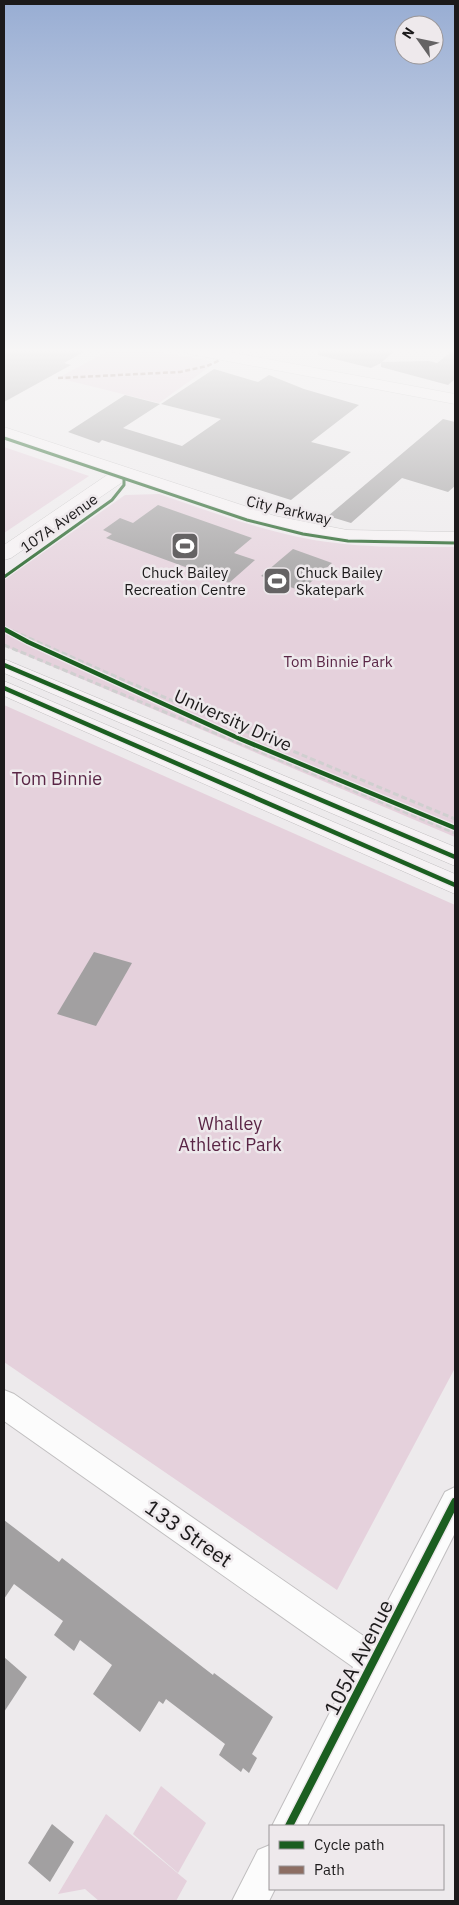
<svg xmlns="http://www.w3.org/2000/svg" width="459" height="1905" font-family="'IBM Plex Sans',sans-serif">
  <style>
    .green { fill: #e5d1dc }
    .building { fill: #a2a0a1 }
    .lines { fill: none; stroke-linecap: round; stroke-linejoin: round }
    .street-casing { stroke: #c1bfc0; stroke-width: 2 }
    .secondary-casing { stroke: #c1bfc0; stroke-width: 1 }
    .street { fill: #fcfcfc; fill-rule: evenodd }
    .secondary { fill: #f6f2f4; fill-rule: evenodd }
    .rail { stroke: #cfcfcf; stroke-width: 3; stroke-dasharray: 6 3; stroke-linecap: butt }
    .quiet { stroke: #8d6e63; stroke-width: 2.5; stroke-dasharray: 5 2.5; stroke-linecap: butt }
    .cycleway-far2-casing { stroke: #eee9ec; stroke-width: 5 }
    .cycleway-far1-casing { stroke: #eee9ec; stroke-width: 7 }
    .cycleway-casing { stroke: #eee9ec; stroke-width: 11 }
    .cycleway-far2 { stroke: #1b5e20; stroke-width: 3 }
    .cycleway-far1 { stroke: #1b5e20; stroke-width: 4.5 }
    .cycleway { stroke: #1b5e20; stroke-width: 8 }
    .labels { text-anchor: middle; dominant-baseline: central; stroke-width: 5; stroke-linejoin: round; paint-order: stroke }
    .far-street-label { font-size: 15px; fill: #1c1a1b; stroke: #eee9ec }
    .far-poi-label { font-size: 15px; fill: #1c1a1b; stroke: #eee9ec }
    .far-park-label { font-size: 15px; fill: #5a2646; stroke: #eee9ec }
    .street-label { font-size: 18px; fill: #1c1a1b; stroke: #eee9ec }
    .park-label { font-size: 18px; fill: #5a2646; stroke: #eee9ec }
    .near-street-label { font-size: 21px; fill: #1c1a1b; stroke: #eee9ec }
  </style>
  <rect width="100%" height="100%" fill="#edeaec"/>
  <g class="green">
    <path d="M112,349H142L211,361L208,364L212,365L159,403L58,378Z"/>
    <path d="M4,447L89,476L4,533Z"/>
    <path d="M159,494C217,514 275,536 336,543C376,548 416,547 455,547V837L4,646V580L125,495Z"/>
    <path d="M4,705L455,905V1368L337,1590L4,1362Z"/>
    <path d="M161,1786L206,1823L178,1873L133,1834Z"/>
    <path d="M106,1814L187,1881L176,1901H99L85,1889L58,1894Z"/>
  </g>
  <g class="building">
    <path d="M4,349H89L64,363L71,365L4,402Z"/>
    <path d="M319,349H397L382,362L429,361L437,363L455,349V379L448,385L381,367V363L371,368L318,355Z"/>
    <path d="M214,369L258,382L269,375L304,389L359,405L311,442L351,452L291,500L102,440L99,443L68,432L125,395L160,404L123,428L182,446L221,419L161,404Z"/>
    <path d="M443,419L455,422V486L448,492L402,478L351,523L328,516Z"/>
    <path d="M158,505L252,538L234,553L255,560L229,583L106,538L112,534L103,530L120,518L133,523Z"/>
    <path d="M293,549L332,563L301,591L261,576Z"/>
    <path d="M94,952L132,963L96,1026L57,1014Z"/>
    <path d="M4,1520L59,1562L62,1558L213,1675L214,1673L273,1717L252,1754L257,1758L249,1773L243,1768L241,1772L219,1755L225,1744L166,1699L163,1704L159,1701L140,1732L93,1694L112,1665L80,1640L74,1651L54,1635L63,1621L14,1584L4,1599Z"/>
    <path d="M4,1657L27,1677L4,1712Z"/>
    <path d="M52,1824L74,1842L50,1882L28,1863Z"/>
  </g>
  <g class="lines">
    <defs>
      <g id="street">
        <path d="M4,1390L14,1394L368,1639L445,1492L455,1487V1533L307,1826H272L353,1667L4,1421Z"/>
        <path d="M270,1845V1889H275L269,1901H232L258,1850Z"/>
      </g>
      <g id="secondary">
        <path d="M182,349H213L455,394V404L190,354L184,352Z"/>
        <path d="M4,427L275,516L347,530L455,532V544L347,542L264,525L127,479L11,558L4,560V545L110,473L4,438Z"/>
        <path d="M4,659L455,847V866L4,673Z"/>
        <path d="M4,681L455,874V894L4,696Z"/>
      </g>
    </defs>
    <use href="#street" class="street-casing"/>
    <use href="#secondary" class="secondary-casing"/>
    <use href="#street" class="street"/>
    <use href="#secondary" class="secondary"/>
    <g class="rail">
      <path d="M4,627L128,682L455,819"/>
      <path d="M4,645L455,833"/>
    </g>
    <path class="quiet" d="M58,378L180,372L207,366L220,360"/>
    <defs>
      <g id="cycleway-far2">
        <path d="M4,438L247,520L303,534L348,541L455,543"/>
        <path d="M4,577L112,500L124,485V479"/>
      </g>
      <g id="cycleway-far1">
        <path d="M4,629L28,642L238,738L455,828"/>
        <path d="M4,665L455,857"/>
        <path d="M4,688L455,885"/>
      </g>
      <path id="cycleway" d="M289,1826L455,1502"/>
    </defs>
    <use href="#cycleway-far2" class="cycleway-far2-casing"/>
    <use href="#cycleway-far1" class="cycleway-far1-casing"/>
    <use href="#cycleway" class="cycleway-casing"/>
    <use href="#cycleway-far2" class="cycleway-far2"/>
    <use href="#cycleway-far1" class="cycleway-far1"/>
    <use href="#cycleway" class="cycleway"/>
  </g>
  <linearGradient id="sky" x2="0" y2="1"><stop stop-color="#98add3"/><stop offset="0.57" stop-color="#f7f6f6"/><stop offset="1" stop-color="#f7f6f6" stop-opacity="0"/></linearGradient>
  <rect width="459" height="615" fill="url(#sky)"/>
  <defs>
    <symbol id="stadium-square" viewBox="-11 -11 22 22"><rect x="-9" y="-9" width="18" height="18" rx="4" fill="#656364" stroke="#eee9ec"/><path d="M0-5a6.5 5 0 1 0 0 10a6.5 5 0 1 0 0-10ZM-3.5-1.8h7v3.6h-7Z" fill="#fff"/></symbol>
  </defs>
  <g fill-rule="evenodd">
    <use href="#stadium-square" x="169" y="530" width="32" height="32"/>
    <use href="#stadium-square" x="261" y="565" width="32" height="32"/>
  </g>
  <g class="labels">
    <g class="far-street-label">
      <text transform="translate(289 510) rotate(13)">City Parkway</text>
      <text transform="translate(59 523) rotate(-35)">107A Avenue</text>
    </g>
    <g class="far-poi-label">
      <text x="185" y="572">Chuck Bailey<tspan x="185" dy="17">Recreation Centre</tspan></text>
      <text x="296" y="572" text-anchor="start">Chuck Bailey<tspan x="296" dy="17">Skatepark</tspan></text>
    </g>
    <g class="far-park-label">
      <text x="338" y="661">Tom Binnie Park</text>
    </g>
    <g class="street-label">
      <text transform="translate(233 720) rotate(24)">University Drive</text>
    </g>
    <g class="park-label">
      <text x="57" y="778">Tom Binnie</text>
      <text x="230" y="1123">Whalley<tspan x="230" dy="21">Athletic Park</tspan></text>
    </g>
    <g class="near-street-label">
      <text transform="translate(189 1533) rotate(35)">133 Street</text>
      <text transform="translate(358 1657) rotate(-63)">105A Avenue</text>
    </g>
  </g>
  <rect width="459" height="1905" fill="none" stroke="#1c1a1b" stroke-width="10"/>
  <rect x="269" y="1825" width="175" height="65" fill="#eee9ec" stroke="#9a9698"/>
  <rect x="279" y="1841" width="25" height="8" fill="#1b5e20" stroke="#9a9698"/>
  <text x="314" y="1850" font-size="15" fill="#1c1a1b">Cycle path</text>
  <rect x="279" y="1866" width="25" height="8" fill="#8d6e63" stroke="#9a9698"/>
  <text x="314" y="1875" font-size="15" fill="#1c1a1b">Path</text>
  <g transform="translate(419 40) rotate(303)"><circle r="24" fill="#eee9ec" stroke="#9a9698"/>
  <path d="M0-4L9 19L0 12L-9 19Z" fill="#656364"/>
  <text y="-8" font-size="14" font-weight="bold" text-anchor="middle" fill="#1c1a1b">N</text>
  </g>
</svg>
